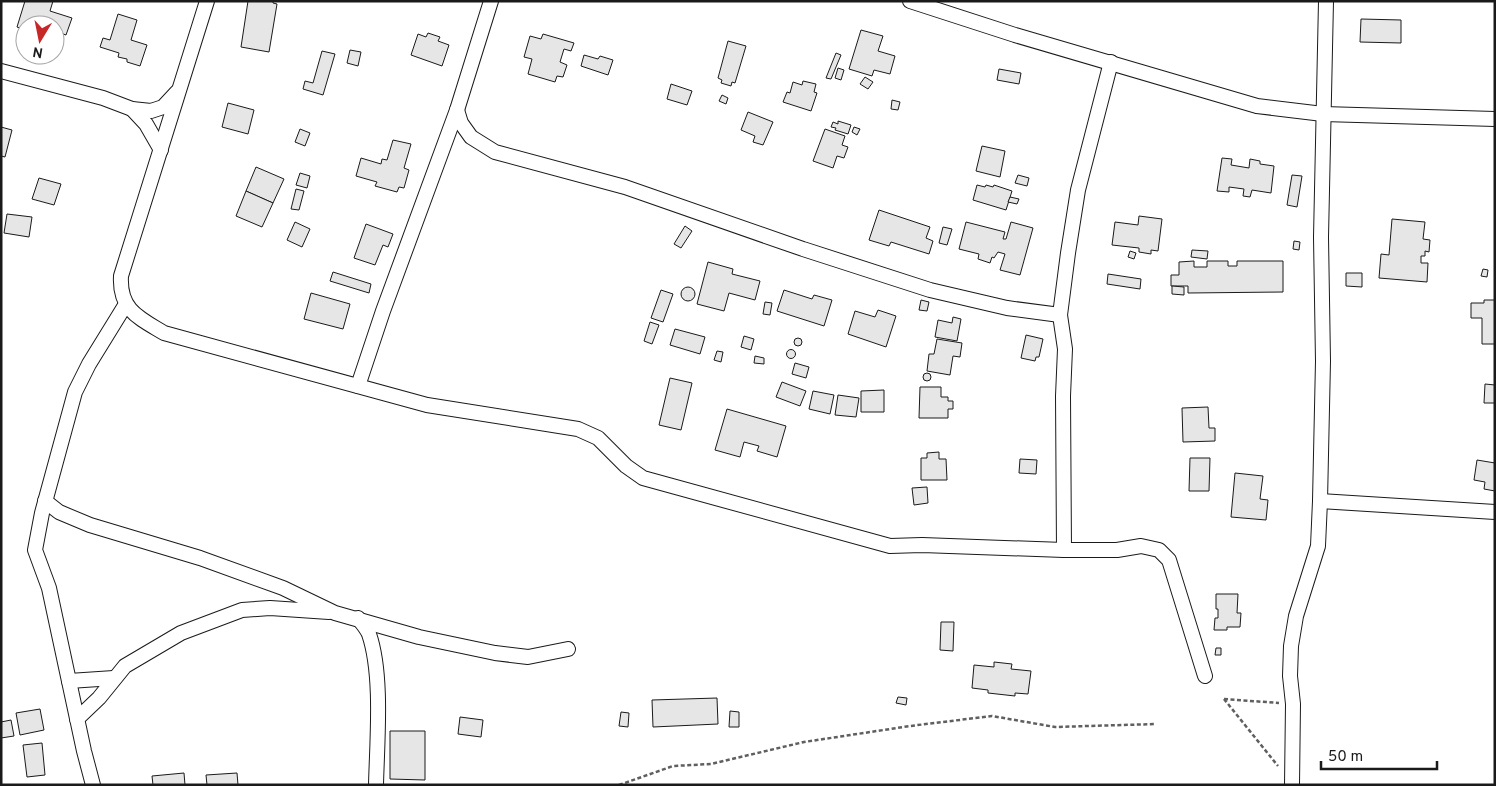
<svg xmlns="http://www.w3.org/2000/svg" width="1496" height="786" font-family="Overpass,sans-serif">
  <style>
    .building { fill: #e6e6e6; stroke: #1a1a1a }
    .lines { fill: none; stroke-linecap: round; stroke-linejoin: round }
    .minor-casing { stroke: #1a1a1a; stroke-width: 16 }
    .path { stroke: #5f5f5f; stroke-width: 2.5; stroke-dasharray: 4 2.5; stroke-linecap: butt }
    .minor { stroke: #fff; stroke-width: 14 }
  </style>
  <rect width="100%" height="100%" fill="#fff"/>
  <g class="building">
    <path d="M25,1H53L50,11L72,18L66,35L55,31V25H25V30L17,27Z"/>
    <path d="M248,1H273V3L277,4L269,52L241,47Z"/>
    <path d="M118,14L137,20L131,40L147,45L140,66L127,62V59L118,57L119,53L100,47L103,38L110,40Z"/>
    <path d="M1361,19L1401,20V43L1360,42Z"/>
    <path d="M861,30L883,36L878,51L895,56L890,74L874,70L872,76L849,69Z"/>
    <path d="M428,33L440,37L438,41L449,45L442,66L411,55L418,34L426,37Z"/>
    <path d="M543,34L574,43L571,51L564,49L560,62L567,65L563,77L557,76L555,82L528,74L532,59L524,57L530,36L541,39Z"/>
    <path d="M728,41L746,46L735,83L732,82L731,86L721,83L722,80L718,78Z"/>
    <path d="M350,50L361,52L358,66L347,63Z"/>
    <path d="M322,51L335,54L323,95L303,89L305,81L313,83Z"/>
    <path d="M836,53L841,55L831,79L826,78Z"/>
    <path d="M584,55L598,59L600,56L613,60L608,75L581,66Z"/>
    <path d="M838,68L844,70L841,80L835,78Z"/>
    <path d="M999,69L1021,73L1019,84L997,80Z"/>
    <path d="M865,77L873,82L868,89L860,84Z"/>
    <path d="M803,81L816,84L814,92L817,93L811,111L783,102L787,92L790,93L793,82L802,85Z"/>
    <path d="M671,84L692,91L687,105L667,99Z"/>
    <path d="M722,95L728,98L726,104L719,101Z"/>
    <path d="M892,100L900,102L898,110L891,109Z"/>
    <path d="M228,103L254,110L248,134L222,127Z"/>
    <path d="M748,112L773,122L763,145L753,142L755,136L741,130Z"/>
    <path d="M838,121L851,125L848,134L835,130L836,128L831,127L833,122L838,124Z"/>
    <path d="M1,127L12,130L5,157L1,156Z"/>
    <path d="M854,127L860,129L857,135L852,132Z"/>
    <path d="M300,129L310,133L305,146L295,142Z"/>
    <path d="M825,129L845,136L842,145L848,147L844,158L837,156L833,168L813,161Z"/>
    <path d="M393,140L411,144L404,168L409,170L404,188L399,187L397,192L375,186L377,182L356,176L361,158L381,164L382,159L387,160Z"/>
    <path d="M982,146L1005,151L1000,177L976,171Z"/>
    <path d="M1222,158L1232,159L1231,165L1249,168L1250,159L1260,161V164L1274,166L1271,193L1252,190L1250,197L1243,196L1244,189L1229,187V192L1217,191Z"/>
    <path d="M256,167L284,179L273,203L246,191Z"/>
    <path d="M300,173L310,176L307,188L296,185Z"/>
    <path d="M1018,175L1029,178L1027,186L1015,183Z"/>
    <path d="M1292,175L1302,176L1297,207L1287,205Z"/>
    <path d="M39,178L61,184L54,205L32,199Z"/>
    <path d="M977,185L985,187L986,185L993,187L994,185L1012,191L1006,210L973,200Z"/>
    <path d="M296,189L304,191L299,210L291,209Z"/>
    <path d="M246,191L273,203L262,227L236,216Z"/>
    <path d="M1010,197L1019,199L1017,204L1008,202Z"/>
    <path d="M879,210L930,227L926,238L933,241L929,254L891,242L889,246L869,240Z"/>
    <path d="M7,214L32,217L29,237L4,233Z"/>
    <path d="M1139,216L1162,219L1158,251L1151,250V254L1139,252V248L1112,245L1115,222L1138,225Z"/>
    <path d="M1392,219L1425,222L1423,239L1430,240L1429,252L1425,251V256H1421V263H1428L1427,282L1379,278L1381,254L1389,255Z"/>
    <path d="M295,222L310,229L302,247L287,240Z"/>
    <path d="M966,222L1005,232L1003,239H1006L1011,222L1033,228L1020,275L1000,270L1005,254L998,252L994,258L992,257L990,263L978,259L979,254L959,249Z"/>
    <path d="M366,224L393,234L388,247L383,245L375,265L354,258Z"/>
    <path d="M685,226L692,231L681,248L674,244Z"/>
    <path d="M943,227L952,229L947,245L939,243Z"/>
    <path d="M1294,241L1300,242L1299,250L1293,249Z"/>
    <path d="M1192,250L1208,251L1207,259L1191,257Z"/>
    <path d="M1130,251L1136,253L1134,259L1128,257Z"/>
    <path d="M1194,261V267H1207V261H1228V266H1237V261H1283V292L1188,293V286H1171V275H1179V262Z"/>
    <path d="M708,262L733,269L732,274L760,281L755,300L729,293L724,311L697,304Z"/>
    <path d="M1483,269L1488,270L1487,277L1481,276Z"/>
    <path d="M333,272L371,284L369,293L330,281Z"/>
    <path d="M1346,273H1362V287L1346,286Z"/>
    <path d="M1108,274L1141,279L1140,289L1107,284Z"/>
    <path d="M1172,286L1184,287V295L1172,294Z"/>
    <circle cx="688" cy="294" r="7"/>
    <path d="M661,290L673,294L663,322L651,318Z"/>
    <path d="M784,290L812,299L814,295L832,300L824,326L777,311Z"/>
    <path d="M311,293L350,304L343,329L304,319Z"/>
    <path d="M921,300L929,302L927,311L919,310Z"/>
    <path d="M1484,300H1495V344H1482V318H1471V303H1484Z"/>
    <path d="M765,302L772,303L770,315L763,314Z"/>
    <path d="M878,310L896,316L886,347L848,334L855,311L875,317Z"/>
    <path d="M953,317L961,319L957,341L935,337L938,320L952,323Z"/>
    <path d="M650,322L659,325L652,344L644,341Z"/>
    <path d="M675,329L705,337L700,354L670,345Z"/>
    <path d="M1026,335L1043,339L1039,357H1036L1035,361L1021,358Z"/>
    <path d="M744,336L754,339L751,350L741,347Z"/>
    <circle cx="798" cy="342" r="4"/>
    <path d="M937,339L962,343L960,357L953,356L950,375L927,371L929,354H934Z"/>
    <circle cx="791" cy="354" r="4.5"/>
    <path d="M717,351L723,352L721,362L714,360Z"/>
    <path d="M755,356L764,358V364L754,363Z"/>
    <path d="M795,363L809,367L806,378L792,374Z"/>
    <circle cx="927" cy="377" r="4"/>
    <path d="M670,378L692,383L681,430L659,425Z"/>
    <path d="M782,382L806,391L800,406L776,397Z"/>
    <path d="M1485,384L1495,385V403H1484Z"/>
    <path d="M920,387H941V397H948V401H953V409H948V418H919Z"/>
    <path d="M884,390V412H861V391Z"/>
    <path d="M813,391L834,395L830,414L809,409Z"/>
    <path d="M838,395L859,398L856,417L835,415Z"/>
    <path d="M1208,407L1209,428H1215V441L1183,442L1182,408Z"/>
    <path d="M727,409L786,426L777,457L757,451L759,446L744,442L740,457L715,450Z"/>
    <path d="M939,452V459H946L947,480H921V458H927V453Z"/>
    <path d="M1190,458H1210L1209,491H1189Z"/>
    <path d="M1020,459L1037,460L1036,474L1019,473Z"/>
    <path d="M1477,460L1495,463V491L1484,489L1485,482L1474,480Z"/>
    <path d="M1235,473L1263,476L1260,499L1268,500L1266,520L1231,517Z"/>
    <path d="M927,487L928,503L914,505L912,488Z"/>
    <path d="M1216,594H1238L1237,613H1241L1240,627H1227V630H1214L1215,618H1218V609H1216Z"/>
    <path d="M941,622H954L953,651L940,650Z"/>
    <path d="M1216,648H1221V655H1215Z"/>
    <path d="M994,662L1012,664L1011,669L1031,671L1028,694L1015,693V696L988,693V690L972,688L974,665L994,667Z"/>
    <path d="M898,697L907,698L906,705L896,703Z"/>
    <path d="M717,698L718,724L653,727L652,700Z"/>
    <path d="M40,709L44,730L20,735L16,713Z"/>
    <path d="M730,711L739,712V727H729Z"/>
    <path d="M621,712L629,713L628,727L619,726Z"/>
    <path d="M460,717L483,720L481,737L458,734Z"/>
    <path d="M11,720L14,736L1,738V722Z"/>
    <path d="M390,731H425V780L390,779Z"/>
    <path d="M42,743L45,775L27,777L23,745Z"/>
    <path d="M184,773L185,785H153L152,776Z"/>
    <path d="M237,773L238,785H207L206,775Z"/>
  </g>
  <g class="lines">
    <defs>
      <g id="minor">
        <path d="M207,1L121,276C119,310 139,318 164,333L427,405L578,429L598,438L626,466L643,478L890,546L922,545L1064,550H1117L1141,546L1159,550L1169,560L1205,676"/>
        <path d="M910,1L1015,35L1257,106L1323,114L1495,119"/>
        <path d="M1,71L103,98L132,109L151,111L163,107L177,92"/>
        <path d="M132,109L146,124L161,150"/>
        <path d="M457,110L461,123L471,137L495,152L625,187L803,249L930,290L1007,308L1060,315"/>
        <path d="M358,386L383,311L457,110L491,1"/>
        <path d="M45,501L59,512L90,525L200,558L283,588L335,613L419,637L495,653L528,657L568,649"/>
        <path d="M1320,501L1495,512"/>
        <path d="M1064,550L1063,396L1065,349L1060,315L1068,253L1078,190L1111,62"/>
        <path d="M358,618C362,623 367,629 369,634C383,675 377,741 376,785"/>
        <path d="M69,681L114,678"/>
        <path d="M77,719L99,698L125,666L181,633L242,610L270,608L329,612"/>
        <path d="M93,785L84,751L49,588L35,550L42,513L75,392L89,364L126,304"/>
        <path d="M1292,785L1293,704L1290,676L1291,646L1296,616L1318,546L1320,501L1323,361L1321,237L1326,1"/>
      </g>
    </defs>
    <use href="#minor" class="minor-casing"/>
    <g class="path">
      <path d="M1224,699L1278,766"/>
      <path d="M1224,699L1279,703"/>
      <path d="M619,785L673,766L711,764L804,742L910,726L992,716L1055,727L1156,724"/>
    </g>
    <use href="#minor" class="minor"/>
  </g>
  <rect width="1496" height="786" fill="none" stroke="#1a1a1a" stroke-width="5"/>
  <g transform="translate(40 40) rotate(190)"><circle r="24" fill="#ffffff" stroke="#a3a3a3"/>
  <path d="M0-4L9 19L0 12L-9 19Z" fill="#c62828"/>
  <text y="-8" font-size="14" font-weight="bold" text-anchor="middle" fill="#1a1a1a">N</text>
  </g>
  <path d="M1321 761v8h116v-8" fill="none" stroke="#1a1a1a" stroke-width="2.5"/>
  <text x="1328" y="761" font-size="15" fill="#1a1a1a" stroke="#ffffff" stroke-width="4" paint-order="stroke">50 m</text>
</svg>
